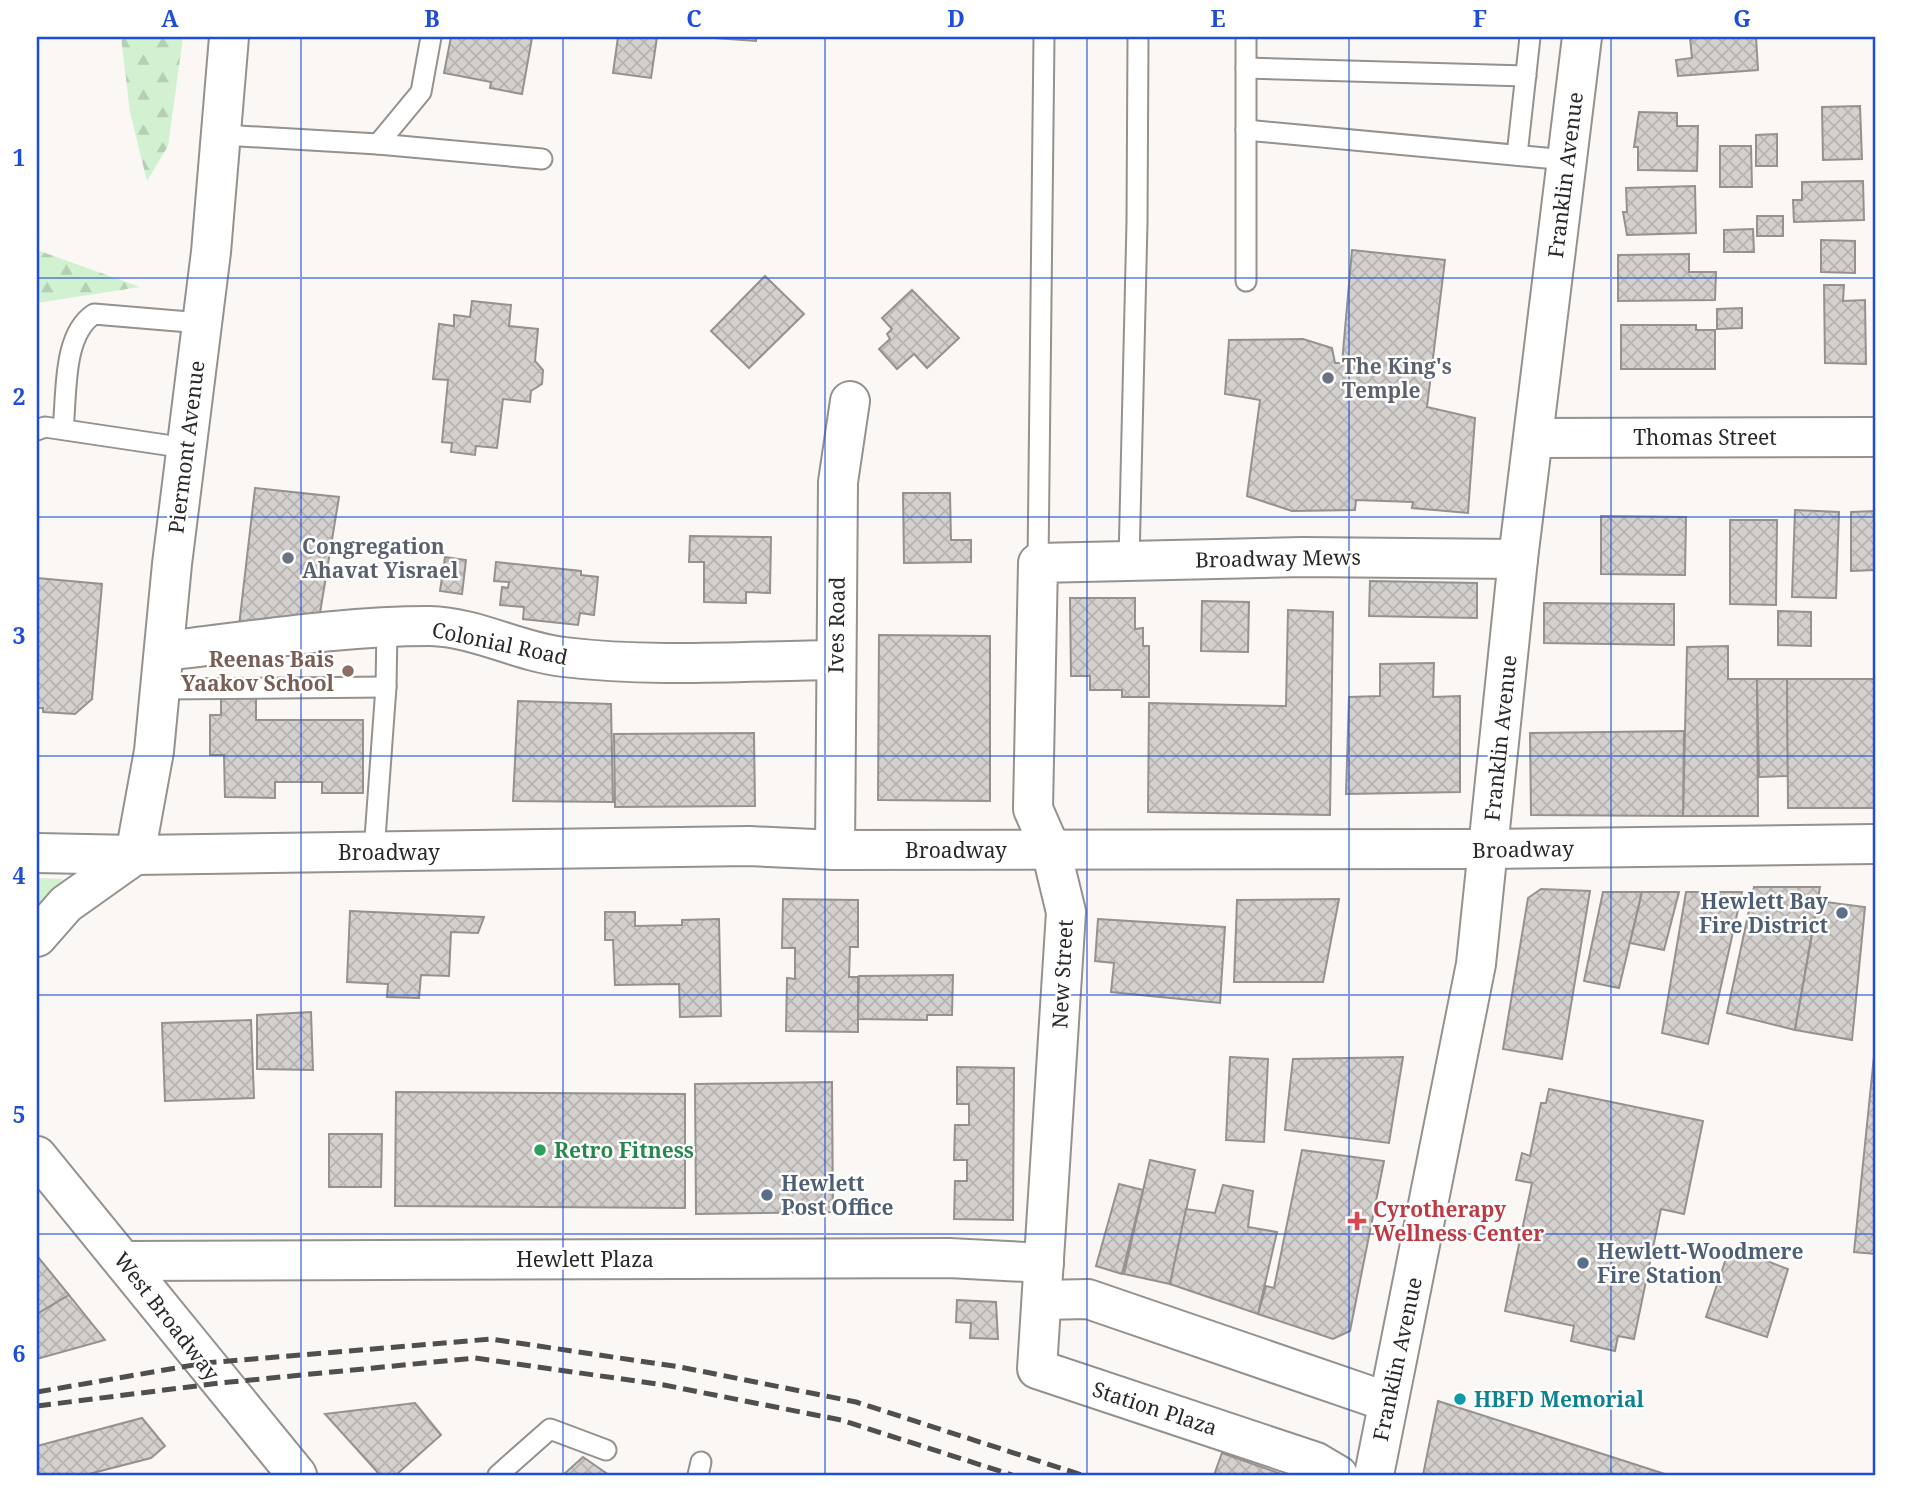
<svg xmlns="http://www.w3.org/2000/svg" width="1912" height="1512" font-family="'Noto Serif',serif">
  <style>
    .green { fill: #d1f1d1 }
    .forest { fill: url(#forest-firs) }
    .building { fill: url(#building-cross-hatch); stroke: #94918e; stroke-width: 2 }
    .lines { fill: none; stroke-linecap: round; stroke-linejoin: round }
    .service-casing { stroke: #94918e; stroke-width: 23 }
    .minor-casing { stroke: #94918e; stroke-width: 42 }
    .tertiary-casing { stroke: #94918e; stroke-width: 42 }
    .secondary-casing { stroke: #94918e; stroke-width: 42 }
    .service { stroke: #fff; stroke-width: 19 }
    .minor { stroke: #fff; stroke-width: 38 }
    .tertiary { stroke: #fff; stroke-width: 38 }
    .secondary { stroke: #fff; stroke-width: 38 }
    .rail { stroke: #514f4d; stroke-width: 5; stroke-dasharray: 14 7; stroke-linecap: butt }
    .grid { fill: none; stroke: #1d4ed8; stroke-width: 2; stroke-opacity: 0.55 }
    .worship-dot { fill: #6b7280; stroke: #fff; stroke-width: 2.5 }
    .education-dot { fill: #8d6e63; stroke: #fff; stroke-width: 2.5 }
    .service-dot { fill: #5c6f8a; stroke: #fff; stroke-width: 2.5 }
    .leisure-dot { fill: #2e9e5b; stroke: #fff; stroke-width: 2.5 }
    .health-dot { fill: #e0444e; stroke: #fff; stroke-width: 2.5 }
    .culture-dot { fill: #0f9aa8; stroke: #fff; stroke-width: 2.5 }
    .labels { text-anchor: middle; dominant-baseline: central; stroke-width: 5; stroke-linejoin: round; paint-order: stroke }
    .street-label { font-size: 21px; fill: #2a2927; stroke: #fff }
    .worship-label { font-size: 21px; font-weight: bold; fill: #5b616d; stroke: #fff; text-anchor: start }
    .education-label { font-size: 21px; font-weight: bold; fill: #785e54; stroke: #fff; text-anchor: end }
    .service-label { font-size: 21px; font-weight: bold; fill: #4e5e75; stroke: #fff; text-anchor: start }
    .leisure-label { font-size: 21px; font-weight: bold; fill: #27864d; stroke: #fff; text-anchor: start }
    .health-label { font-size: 21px; font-weight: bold; fill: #be3a42; stroke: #fff; text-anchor: start }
    .culture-label { font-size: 21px; font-weight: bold; fill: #0d838f; stroke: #fff; text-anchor: start }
    .neatline { fill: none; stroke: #1d4ed8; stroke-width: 2.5 }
    .grid-label { font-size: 23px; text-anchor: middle; font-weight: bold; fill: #1d4ed8 }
  </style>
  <defs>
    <pattern id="forest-firs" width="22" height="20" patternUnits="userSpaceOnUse" patternTransform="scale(1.75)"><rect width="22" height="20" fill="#d1f1d1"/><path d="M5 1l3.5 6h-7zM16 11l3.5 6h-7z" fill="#b4cfb3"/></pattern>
    <pattern id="building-cross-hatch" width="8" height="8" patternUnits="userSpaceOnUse" patternTransform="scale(1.75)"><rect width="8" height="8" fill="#d4d0cd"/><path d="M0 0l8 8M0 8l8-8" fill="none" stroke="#b6b3b0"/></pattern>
  </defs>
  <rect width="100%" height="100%" fill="#faf7f4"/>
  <path class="green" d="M37,878L63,879L37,911Z"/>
  <g class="forest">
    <path d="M121,37H183L168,146L147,181L130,112Z"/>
    <path d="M37,250L140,287L37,303Z"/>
  </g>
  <g class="building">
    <path d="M451,37L532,38L522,94L490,88L491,82L444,73Z"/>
    <path d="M618,37H657L651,78L613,73Z"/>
    <path d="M700,37H756V41Z"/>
    <path d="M1690,37H1756L1758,70L1678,76L1676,60L1692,58Z"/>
    <path d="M1860,106L1862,159L1823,160L1822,107Z"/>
    <path d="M1639,112L1677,113V126H1698L1697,171L1638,170V147H1634Z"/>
    <path d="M1777,134V166H1756V135Z"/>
    <path d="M1720,146H1751L1752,187H1720Z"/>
    <path d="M1863,181L1864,220L1794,222L1793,200H1802V182Z"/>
    <path d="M1695,186L1696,233L1627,235L1623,212H1627L1626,188Z"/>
    <rect x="1757" y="216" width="26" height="20"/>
    <path d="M1753,229L1754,252H1724V230Z"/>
    <path d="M1821,240L1855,241V273L1821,272Z"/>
    <path d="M1352,250L1445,260L1427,407L1475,418L1468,513L1412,508L1413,502L1356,500L1355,510L1292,511L1247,496L1260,400L1225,394L1229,340L1303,339L1332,348L1335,363H1342Z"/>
    <path d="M1689,254V272H1716L1715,300L1618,301V255Z"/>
    <path d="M765,276L804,314L749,368L711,331Z"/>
    <path d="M1824,285H1844L1843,301L1865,300L1866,364L1825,363Z"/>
    <path d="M912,290L959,338L927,368L914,354L897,369L879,349L890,339L887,334L892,329L882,318Z"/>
    <path d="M472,301L511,305L509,326L538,329L535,361L543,370L542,384L531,391L530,402L503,399L497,448L476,446L475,455L451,452L452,443L442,442L448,380L433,379L439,324L454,326V315L470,317Z"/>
    <path d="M1742,308V328L1717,329V309Z"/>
    <path d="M1621,325H1696V330H1715V369H1621Z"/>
    <path d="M255,488L339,497L319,619L239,626Z"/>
    <path d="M903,493H950L951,540H971V562L904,563Z"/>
    <path d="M1795,510L1839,512L1836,598L1792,597Z"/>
    <path d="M1875,511V570L1851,571V512Z"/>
    <path d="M1601,516L1686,517L1685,575L1601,574Z"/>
    <path d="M1730,520H1777L1776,605L1730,604Z"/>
    <path d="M690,536L771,537L770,593L746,592V603L704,602V562H689Z"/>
    <path d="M445,557L466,560L462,594L440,591Z"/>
    <path d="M496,562L581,571V575L598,577L594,615L580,613L578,625L523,619L524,607L500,605L502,587L508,588L509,582L494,581Z"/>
    <path d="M37,578L102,584L92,699L75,714L43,712V708H37Z"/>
    <path d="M1370,581L1477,583V618L1369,616Z"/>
    <path d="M1070,598H1135V629L1143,628V646H1149V697H1122V690H1090V676H1071Z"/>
    <path d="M1202,601L1249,602L1248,652L1201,651Z"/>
    <path d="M1544,603L1674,604V645L1544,643Z"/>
    <path d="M1288,610L1333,612L1330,815L1148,812L1149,703L1286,706Z"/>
    <path d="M1778,611L1811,612V646L1778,645Z"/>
    <path d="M879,635L990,636V801L878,800Z"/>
    <path d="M1728,646V679H1757L1758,816H1683L1687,647Z"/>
    <path d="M1434,663L1433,697L1460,696V792L1346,794L1349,697L1380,696V664Z"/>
    <path d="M1757,679H1787L1788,776L1759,777Z"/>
    <path d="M1787,679H1875V808H1788Z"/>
    <path d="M221,696H256V720H363V793H322V782H275V798L225,797L224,755H210V715H221Z"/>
    <path d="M518,701L611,704L613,802L513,801Z"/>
    <path d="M1684,731L1683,816L1531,815L1530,733Z"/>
    <path d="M754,733L755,806L615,807L614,734Z"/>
    <path d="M1754,887H1820L1795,1030L1727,1013Z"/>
    <path d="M1541,889L1590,891L1562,1059L1503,1049L1528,898Z"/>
    <path d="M1603,892H1642L1619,988L1584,981Z"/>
    <path d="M1642,892H1679L1664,950L1630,943Z"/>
    <path d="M1686,892H1742L1708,1044L1662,1033Z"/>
    <path d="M783,899L858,900V947H850L849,977H858V1032L786,1031L787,978L795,979V948H782Z"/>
    <path d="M1339,899L1323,982H1234L1237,900Z"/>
    <path d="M1818,901L1865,907L1852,1040L1795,1030Z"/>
    <path d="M350,911L484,917L478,933L451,932L449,976L421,975L419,998L387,997L388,984L347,982Z"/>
    <path d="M605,912H635V926L682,925V920L719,919L721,1016L680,1017L679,984L615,985L613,940H605Z"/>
    <path d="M1098,919L1225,927L1220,1003L1111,992L1114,963L1095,961Z"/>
    <path d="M953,975L952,1015H927V1020L858,1019L859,976Z"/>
    <path d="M311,1012L313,1070L257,1069V1015Z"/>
    <path d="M251,1020L254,1098L165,1101L162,1023Z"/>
    <path d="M1875,1046V1254L1854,1252Z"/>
    <path d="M1230,1057L1268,1059L1264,1142L1226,1140Z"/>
    <path d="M1403,1057L1389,1143L1285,1130L1293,1059Z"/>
    <path d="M957,1067L1014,1068L1013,1220L954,1219L955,1181H967V1160H954L955,1125H969V1104H957Z"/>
    <path d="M832,1082L833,1212L696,1214L695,1084Z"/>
    <path d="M1549,1089L1703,1121L1684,1214L1661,1209L1634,1339L1618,1336L1615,1351L1571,1341L1574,1326L1505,1311L1532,1183L1516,1180L1522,1153L1530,1156L1541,1103H1546Z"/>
    <path d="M396,1092L685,1094V1208L395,1206Z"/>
    <path d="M329,1134H382L381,1187H329Z"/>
    <path d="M1302,1150L1384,1161L1350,1331L1333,1339L1258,1314L1266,1286L1274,1288Z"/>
    <path d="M1150,1160L1195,1170L1170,1284L1124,1274Z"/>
    <path d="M1119,1184L1143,1190L1122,1274L1096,1266Z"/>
    <path d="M1223,1185L1253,1191L1248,1227L1277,1232L1258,1314L1170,1284L1186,1209L1215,1213Z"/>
    <path d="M1730,1247L1788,1269L1767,1337L1706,1317Z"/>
    <path d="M38,1257L69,1295L37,1314V1258Z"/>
    <path d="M69,1295L105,1340L37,1359V1314Z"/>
    <path d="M957,1300L996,1302L998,1339L970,1338L971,1323L956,1322Z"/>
    <path d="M1438,1401L1668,1475H1423Z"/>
    <path d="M415,1403L441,1435L396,1475H380L325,1414Z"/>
    <path d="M142,1418L165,1446L151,1458L85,1475H37V1446Z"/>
    <path d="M1222,1453L1284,1475H1214Z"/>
    <path d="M583,1457L609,1475H563Z"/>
  </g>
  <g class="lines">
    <defs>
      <g id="service">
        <path d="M1246,37V281"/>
        <path d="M1246,68L1526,76"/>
        <path d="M1246,130L1567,160"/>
        <path d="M222,135L378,144L421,92L431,37"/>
        <path d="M378,144L542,159"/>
        <path d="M1517,155L1530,37"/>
        <path d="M63,429C67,395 62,335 94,314L201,323"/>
        <path d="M37,430L45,427L186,448"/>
        <path d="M1129,561L1137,222L1138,37"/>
        <path d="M1038,563L1044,37"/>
        <path d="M161,689L386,687"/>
        <path d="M374,852L386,687L387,628"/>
        <path d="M498,1475L550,1429L606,1450"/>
        <path d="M698,1475L701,1462"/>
      </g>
      <g id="minor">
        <path d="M1534,438L1875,437"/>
        <path d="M165,651C252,641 341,626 430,626C476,627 519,652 564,657C653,668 746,661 836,660"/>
        <path d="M835,850L838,482L850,401"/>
        <path d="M135,855L154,751L172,564L211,252L229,37"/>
        <path d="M125,1261L949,1258L1044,1263"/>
        <path d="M1043,1300L1088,1299L1388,1402"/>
        <path d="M1338,1475L1316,1462L1037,1369L1066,912L1051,850L1033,809L1038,563L1302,557L1518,559"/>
        <path d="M1374,1475L1476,964L1518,559L1582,37"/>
      </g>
      <path id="tertiary" d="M37,937L66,904L135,855"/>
      <g id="secondary">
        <path d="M37,853L135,855L749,846L835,850L1488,849L1875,844"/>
        <path d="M37,1156L297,1475"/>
      </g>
    </defs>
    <use href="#service" class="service-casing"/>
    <use href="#minor" class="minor-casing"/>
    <use href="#tertiary" class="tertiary-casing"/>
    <use href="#secondary" class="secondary-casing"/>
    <use href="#service" class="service"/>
    <use href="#minor" class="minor"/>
    <use href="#tertiary" class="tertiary"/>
    <use href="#secondary" class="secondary"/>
    <g class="rail">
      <path d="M37,1392L205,1363L491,1339L680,1367L856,1402L1082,1475"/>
      <path d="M37,1406L220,1383L475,1358L664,1385L841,1420L1012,1475"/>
    </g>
  </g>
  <path class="grid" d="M301,37V1475M563,37V1475M825,37V1475M1087,37V1475M1349,37V1475M1611,37V1475M37,278H1875M37,517H1875M37,756H1875M37,995H1875M37,1234H1875"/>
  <g class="worship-dot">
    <circle cx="1328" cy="378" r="7"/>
    <circle cx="288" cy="558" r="7"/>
  </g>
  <circle class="education-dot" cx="348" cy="671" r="7"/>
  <g class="service-dot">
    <circle cx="1842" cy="913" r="7"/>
    <circle cx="767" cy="1195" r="7"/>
    <circle cx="1583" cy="1263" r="7"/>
  </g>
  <circle class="leisure-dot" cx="540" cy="1150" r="7"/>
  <path class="health-dot" d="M1353.5 1210.5h7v7h7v7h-7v7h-7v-7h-7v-7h7z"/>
  <circle class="culture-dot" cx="1460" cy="1399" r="7"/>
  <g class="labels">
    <g class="street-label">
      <text transform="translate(1565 175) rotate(-83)">Franklin Avenue</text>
      <text x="1705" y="437">Thomas Street</text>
      <text transform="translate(186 447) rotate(-83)">Piermont Avenue</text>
      <text transform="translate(1278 558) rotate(-1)">Broadway Mews</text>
      <text transform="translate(836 625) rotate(-89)">Ives Road</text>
      <text transform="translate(500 643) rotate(12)">Colonial Road</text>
      <text transform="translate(1500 738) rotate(-84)">Franklin Avenue</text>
      <text transform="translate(1523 849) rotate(-1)">Broadway</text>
      <text x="956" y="850">Broadway</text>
      <text x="389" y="852">Broadway</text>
      <text transform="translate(1062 974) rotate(-87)">New Street</text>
      <text x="585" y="1259">Hewlett Plaza</text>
      <text transform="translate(167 1316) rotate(52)">West Broadway</text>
      <text transform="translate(1397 1359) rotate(-78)">Franklin Avenue</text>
      <text transform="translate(1155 1408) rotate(18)">Station Plaza</text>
    </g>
    <g class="worship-label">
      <text x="1342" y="366">The King's<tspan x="1342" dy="24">Temple</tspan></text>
      <text x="302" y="546">Congregation<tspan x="302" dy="24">Ahavat Yisrael</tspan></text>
    </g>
    <g class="education-label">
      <text x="334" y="659">Reenas Bais<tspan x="334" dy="24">Yaakov School</tspan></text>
    </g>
    <g class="service-label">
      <text x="1828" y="901" text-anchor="end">Hewlett Bay<tspan x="1828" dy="24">Fire District</tspan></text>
      <text x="781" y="1183">Hewlett<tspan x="781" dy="24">Post Office</tspan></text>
      <text x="1597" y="1251">Hewlett-Woodmere<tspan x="1597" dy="24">Fire Station</tspan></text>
    </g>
    <g class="leisure-label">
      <text x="554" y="1150">Retro Fitness</text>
    </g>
    <g class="health-label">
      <text x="1373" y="1209">Cyrotherapy<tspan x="1373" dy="24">Wellness Center</tspan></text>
    </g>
    <g class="culture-label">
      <text x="1474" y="1399">HBFD Memorial</text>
    </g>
  </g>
  <rect width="1912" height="1512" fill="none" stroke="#ffffff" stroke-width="77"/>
  <rect x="38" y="38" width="1836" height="1436" class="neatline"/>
  <g class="grid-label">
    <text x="170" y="27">A</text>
    <text x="432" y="27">B</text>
    <text x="694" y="27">C</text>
    <text x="956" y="27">D</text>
    <text x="1218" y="27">E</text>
    <text x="1480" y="27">F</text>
    <text x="1742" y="27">G</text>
    <text x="19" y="166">1</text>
    <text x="19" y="405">2</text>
    <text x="19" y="644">3</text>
    <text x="19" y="884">4</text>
    <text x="19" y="1123">5</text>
    <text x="19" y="1362">6</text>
  </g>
</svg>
